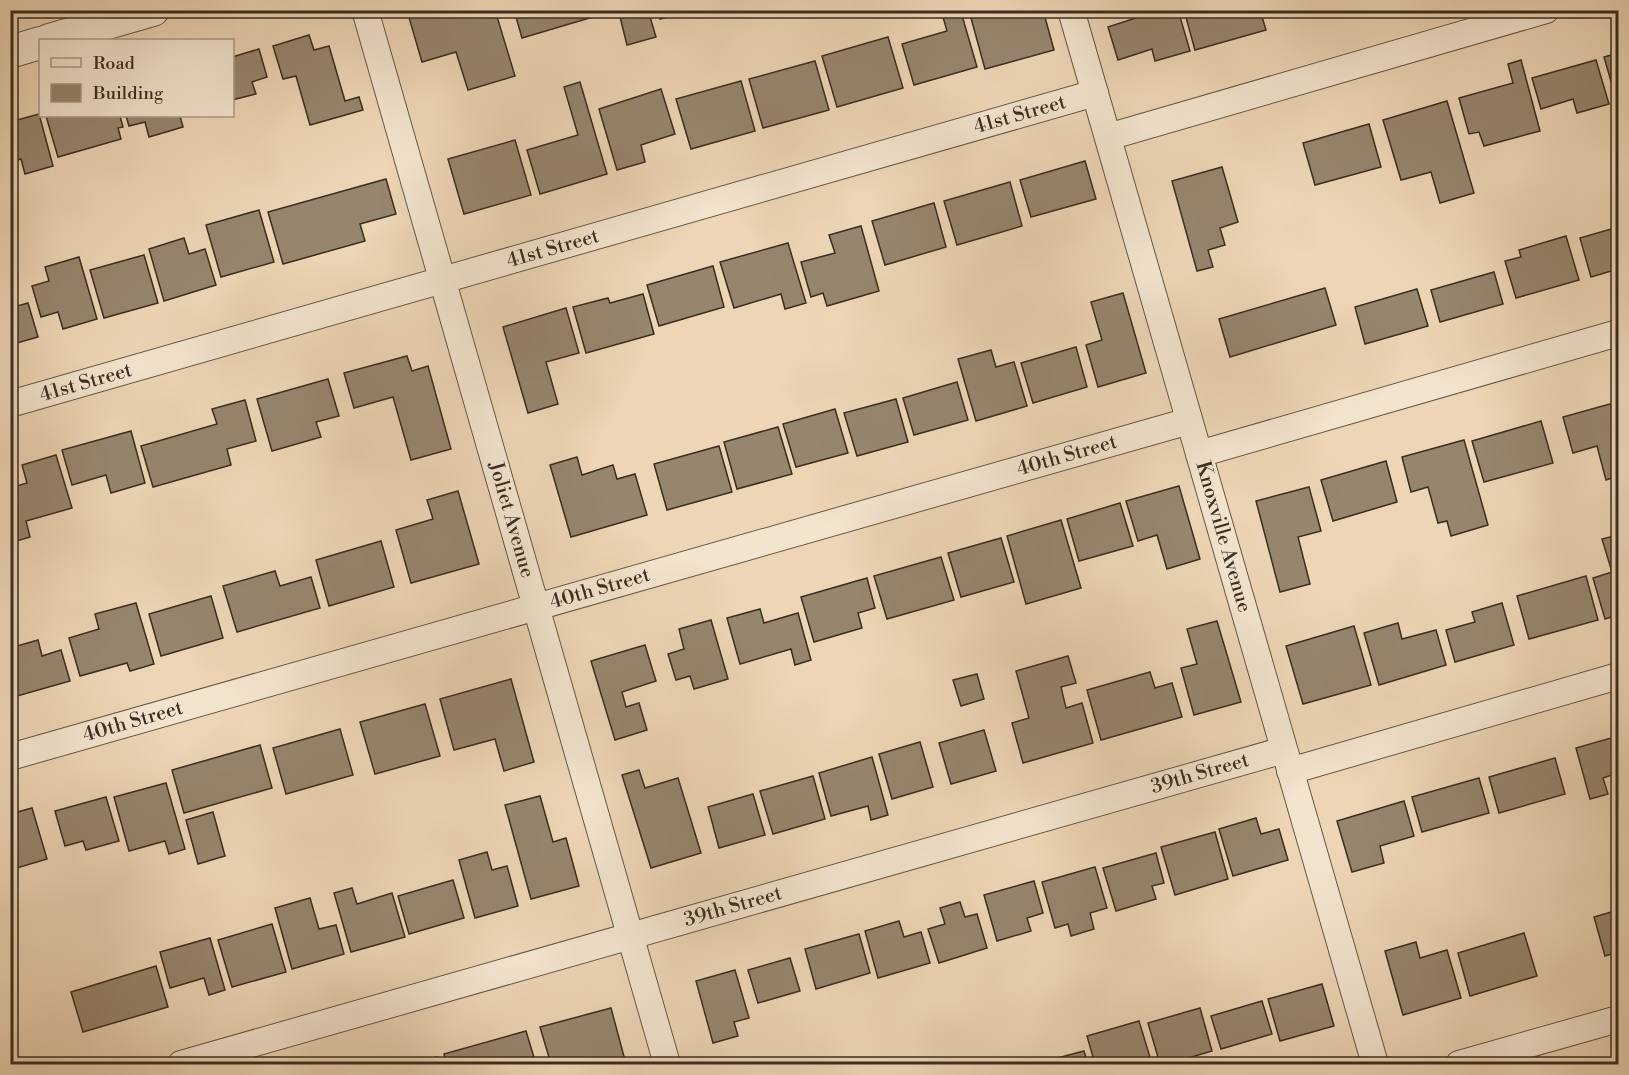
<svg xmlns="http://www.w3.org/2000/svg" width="1629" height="1075" font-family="'Libre Bodoni',serif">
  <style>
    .building { fill: #97856e; stroke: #3a2e21; stroke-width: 1.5 }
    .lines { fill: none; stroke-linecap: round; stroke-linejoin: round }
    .minor-casing { stroke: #675846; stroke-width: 28 }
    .tertiary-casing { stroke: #675846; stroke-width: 34 }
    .minor { stroke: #f3e4cf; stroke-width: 26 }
    .tertiary { stroke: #f3e4cf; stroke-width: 32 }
    .labels { text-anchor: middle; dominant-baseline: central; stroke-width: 6; stroke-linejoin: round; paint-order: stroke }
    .street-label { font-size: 20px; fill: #3a2e21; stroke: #f3e4cf }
  </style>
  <rect width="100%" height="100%" fill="#edd5b5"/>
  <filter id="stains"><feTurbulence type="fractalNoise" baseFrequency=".00333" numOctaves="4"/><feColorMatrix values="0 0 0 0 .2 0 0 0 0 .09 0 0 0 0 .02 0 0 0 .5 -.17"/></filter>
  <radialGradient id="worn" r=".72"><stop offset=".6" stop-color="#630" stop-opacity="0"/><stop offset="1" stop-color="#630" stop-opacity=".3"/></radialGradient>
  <g class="building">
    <path d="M419,10H495L515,76L468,90L456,52L422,62L408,14Z"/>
    <path d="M514,10H591L593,17L522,38Z"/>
    <path d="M643,10H648L656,37L627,45L620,17Z"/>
    <path d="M657,10H679L680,14L660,19Z"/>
    <path d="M996,10H1043L1054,50L985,69L971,18Z"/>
    <path d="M1140,10H1178L1190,51L1155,61L1152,49L1118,60L1108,27L1142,16Z"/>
    <path d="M1184,10H1260L1266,30L1195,50Z"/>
    <path d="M961,12L977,67L914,85L902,44L947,31L943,17Z"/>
    <path d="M309,35L314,50L329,46L345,101L359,97L363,110L310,125L296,76L283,79L273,46Z"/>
    <path d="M888,37L903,88L837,107L822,56Z"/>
    <path d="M259,49L267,77L252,82L256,94L232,100V57Z"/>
    <path d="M1618,53V102H1617L1604,57Z"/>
    <path d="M1521,60L1540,131L1484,146L1479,132L1469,134L1459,98L1513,83L1508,64Z"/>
    <path d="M1596,60L1609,104L1577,113L1573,99L1541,109L1532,78Z"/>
    <path d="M815,61L829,110L763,128L749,79Z"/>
    <path d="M741,81L755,131L691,149L676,99Z"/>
    <path d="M580,82L607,174L540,194L527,150L578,135L564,87Z"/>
    <path d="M661,89L675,134L641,145L645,162L617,170L599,109Z"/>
    <path d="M1447,101L1474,193L1440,203L1431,172L1401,180L1383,120Z"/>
    <path d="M39,114L53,166L25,174L21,159L10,162V122Z"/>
    <path d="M46,116H120L123,127L118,128L121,139L58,157Z"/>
    <path d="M126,116H180L183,127L149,137L145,122L129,126Z"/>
    <path d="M1369,124L1381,167L1315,185L1303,143Z"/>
    <path d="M515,140L531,195L464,214L448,159Z"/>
    <path d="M1085,161L1096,199L1031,217L1020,180Z"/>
    <path d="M1222,167L1238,222L1220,228L1225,245L1208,250L1213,267L1197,271L1172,181Z"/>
    <path d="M386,179L396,214L360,224L365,241L283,264L268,212Z"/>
    <path d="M1010,182L1022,226L957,245L944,201Z"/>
    <path d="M934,203L946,247L885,265L872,221Z"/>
    <path d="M259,210L274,262L221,277L206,225Z"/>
    <path d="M861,226L879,291L827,306L823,293L811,297L801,262L835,253L829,235Z"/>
    <path d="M1618,227V269L1591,277L1580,238Z"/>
    <path d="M1566,236L1579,280L1516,298L1505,261L1521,257L1519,250Z"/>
    <path d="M184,238L189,254L205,249L216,285L164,301L149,249Z"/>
    <path d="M788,243L806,303L785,309L781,294L734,308L720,262Z"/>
    <path d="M144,255L158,303L104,318L90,270Z"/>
    <path d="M79,257L97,319L63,329L58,312L41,317L32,286L49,281L45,267Z"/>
    <path d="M713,266L724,307L659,326L647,285Z"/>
    <path d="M1494,272L1503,304L1440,322L1431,290Z"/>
    <path d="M1325,288L1336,325L1230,357L1219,319Z"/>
    <path d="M1417,289L1428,326L1365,344L1355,307Z"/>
    <path d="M1123,293L1146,373L1098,387L1086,345L1102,340L1091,302Z"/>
    <path d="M643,294L654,334L586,353L573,307L608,298L610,303Z"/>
    <path d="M28,303L38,337L10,345V308Z"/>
    <path d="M566,308L579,353L546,362L558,404L528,413L503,327Z"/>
    <path d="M1076,347L1087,387L1033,403L1021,363Z"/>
    <path d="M991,350L996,367L1014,362L1027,406L976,421L958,359Z"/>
    <path d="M407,356L412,371L428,366L451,449L411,460L393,397L354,408L344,373Z"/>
    <path d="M328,379L339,416L316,422L321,437L272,451L257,399Z"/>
    <path d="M957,382L968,420L914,435L903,398Z"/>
    <path d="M896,399L908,442L857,456L844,413Z"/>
    <path d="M245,400L256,441L227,449L231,465L153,487L141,446L217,424L212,409Z"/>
    <path d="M1617,402L1618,476L1606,480L1597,446L1573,453L1563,417Z"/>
    <path d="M835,409L848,453L796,467L783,424Z"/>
    <path d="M1541,421L1553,463L1484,482L1472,441Z"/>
    <path d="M778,427L792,474L737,489L724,442Z"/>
    <path d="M131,431L145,483L111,493L106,475L72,485L62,450Z"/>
    <path d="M1464,440L1488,525L1451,536L1447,521L1438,523L1428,487L1411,492L1402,457Z"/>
    <path d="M719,446L732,492L667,510L654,464Z"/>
    <path d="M56,455L72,508L26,521L30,537L10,543V488L27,483L22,465Z"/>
    <path d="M577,457L582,475L613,465L617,479L635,474L647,515L571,537L550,465Z"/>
    <path d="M1386,461L1397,502L1333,521L1321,480Z"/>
    <path d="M1179,486L1200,559L1167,569L1157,535L1138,541L1126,501Z"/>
    <path d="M1309,487L1321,531L1298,537L1310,584L1280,592L1256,501Z"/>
    <path d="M458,491L479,564L411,583L396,530L433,519L427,500Z"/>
    <path d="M1120,503L1133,546L1079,561L1067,519Z"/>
    <path d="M1061,520L1081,588L1026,604L1007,536Z"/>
    <path d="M1618,535V615L1605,619L1593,578L1612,572L1602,539Z"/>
    <path d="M1001,538L1014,582L961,597L948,553Z"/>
    <path d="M381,541L394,587L329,606L316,560Z"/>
    <path d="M941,557L954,600L887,619L874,576Z"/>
    <path d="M275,571L280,586L311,577L320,608L237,632L223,586Z"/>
    <path d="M1586,576L1598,620L1529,639L1517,596Z"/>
    <path d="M867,578L875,608L858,613L862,628L814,642L801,597Z"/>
    <path d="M211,596L223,638L161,656L149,614Z"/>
    <path d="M136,603L154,664L130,671L127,663L80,676L69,638L99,629L95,614Z"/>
    <path d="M1502,603L1514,645L1455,662L1446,630L1475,622L1472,612Z"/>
    <path d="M760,609L764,623L798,613L811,660L795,665L791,649L740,664L727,618Z"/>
    <path d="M711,620L728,679L694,689L690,676L676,680L668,654L684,649L679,629Z"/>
    <path d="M1217,621L1241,702L1194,715L1181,668L1197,664L1187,629Z"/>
    <path d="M1398,623L1402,639L1436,630L1446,665L1379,685L1364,633Z"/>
    <path d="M1354,626L1371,685L1303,704L1286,646Z"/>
    <path d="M38,640L42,656L61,650L70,681L10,698V648Z"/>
    <path d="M645,645L656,681L622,692L626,707L639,703L647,730L615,740L591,661Z"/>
    <path d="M1068,656L1076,683L1061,687L1066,708L1082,703L1093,743L1023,763L1012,723L1029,718L1016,671Z"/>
    <path d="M1150,672L1155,688L1172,683L1182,717L1101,740L1087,690Z"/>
    <path d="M977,674L984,699L961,706L953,680Z"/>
    <path d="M511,679L534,762L504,771L495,739L454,750L440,699Z"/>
    <path d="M425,704L440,756L375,774L360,722Z"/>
    <path d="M340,729L353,775L286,794L273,748Z"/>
    <path d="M984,730L996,771L951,784L939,743Z"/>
    <path d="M1618,736V773L1603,778L1608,794L1590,799L1576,748Z"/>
    <path d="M920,742L933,787L892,799L879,754Z"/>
    <path d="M260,745L272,788L184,813L172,770Z"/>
    <path d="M872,757L888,815L871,820L868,806L831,816L819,773Z"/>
    <path d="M1555,758L1565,794L1499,813L1489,777Z"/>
    <path d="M639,770L645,788L678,778L701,853L651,868L622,775Z"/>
    <path d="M813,776L825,819L773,834L760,791Z"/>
    <path d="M1479,778L1489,813L1422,832L1412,797Z"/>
    <path d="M166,783L185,849L169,854L165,841L129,851L114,797Z"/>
    <path d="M753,794L765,835L719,848L708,807Z"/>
    <path d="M540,796L553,842L566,838L579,886L531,899L505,805Z"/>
    <path d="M106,797L119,841L86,850L83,841L65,846L55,811Z"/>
    <path d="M1404,801L1414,836L1380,846L1384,863L1352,872L1337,821Z"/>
    <path d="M32,808L47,859L10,870V832H12L10,814Z"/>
    <path d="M213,812L225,856L198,864L186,820Z"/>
    <path d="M1256,818L1261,834L1279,829L1288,860L1233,876L1219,829Z"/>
    <path d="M1215,832L1228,879L1175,895L1161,847Z"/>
    <path d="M487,852L492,870L507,866L518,906L475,918L459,860Z"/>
    <path d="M1156,853L1164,883L1152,886L1156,899L1116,911L1103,868Z"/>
    <path d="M1095,867L1107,908L1090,913L1094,929L1071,936L1068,924L1055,928L1042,882Z"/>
    <path d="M453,880L464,918L409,934L398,896Z"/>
    <path d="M1034,881L1043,913L1027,918L1031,931L997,941L984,895Z"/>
    <path d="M352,888L357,904L392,893L405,937L351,952L334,893Z"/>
    <path d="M310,898L319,929L336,925L344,954L292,969L275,908Z"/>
    <path d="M960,902L965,917L977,914L987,948L939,963L928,929L945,924L940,908Z"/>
    <path d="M1618,910V952L1605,956L1594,917Z"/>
    <path d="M899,921L904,937L921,932L930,963L878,978L865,931Z"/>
    <path d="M272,924L286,972L232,987L218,940Z"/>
    <path d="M1524,933L1537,976L1470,996L1458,953Z"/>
    <path d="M859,934L870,973L816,989L805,949Z"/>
    <path d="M210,938L225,990L209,995L204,978L170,988L160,952Z"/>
    <path d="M1416,942L1420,958L1447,950L1461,998L1403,1015L1385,951Z"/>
    <path d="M790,958L800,991L758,1003L748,970Z"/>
    <path d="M156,966L168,1007L83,1032L71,992Z"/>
    <path d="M735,970L749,1018L734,1022L738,1036L713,1043L696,981Z"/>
    <path d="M1322,984L1334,1026L1280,1041L1268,999Z"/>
    <path d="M1262,1001L1272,1034L1221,1049L1211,1016Z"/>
    <path d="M611,1008L626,1064H551L540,1027Z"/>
    <path d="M1200,1008L1212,1051L1168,1064H1160L1148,1023Z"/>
    <path d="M1139,1021L1152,1064H1095L1087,1036Z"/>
    <path d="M526,1031L536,1064H447L444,1054Z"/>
    <path d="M1084,1051L1088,1064H1035Z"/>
    <path d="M437,1057L439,1064H411Z"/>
  </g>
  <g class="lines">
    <defs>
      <g id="minor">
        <path d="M365,10L667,1064"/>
        <path d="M1071,10L1375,1064"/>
        <path d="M1108,137L1546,10"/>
        <path d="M10,404L1095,93"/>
        <path d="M1199,454L1618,333"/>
        <path d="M10,757L1189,421"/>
        <path d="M1290,771L1618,676"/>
        <path d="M181,1064L1284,750"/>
        <path d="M1459,1064L1618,1019"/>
      </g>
      <g id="tertiary">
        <path d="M49,40L153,10"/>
        <path d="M10,52L40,43"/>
      </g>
    </defs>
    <use href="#minor" class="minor-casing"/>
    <use href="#tertiary" class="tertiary-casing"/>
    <use href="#minor" class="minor"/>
    <use href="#tertiary" class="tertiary"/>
  </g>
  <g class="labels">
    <g class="street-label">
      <text transform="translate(1020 115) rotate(-16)">41st Street</text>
      <text transform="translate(553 249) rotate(-16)">41st Street</text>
      <text transform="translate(86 383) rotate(-16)">41st Street</text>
      <text transform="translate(1067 456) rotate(-16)">40th Street</text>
      <text transform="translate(511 520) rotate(74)">Joliet Avenue</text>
      <text transform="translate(1223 537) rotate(74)">Knoxville Avenue</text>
      <text transform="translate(600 589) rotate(-16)">40th Street</text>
      <text transform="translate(133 722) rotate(-16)">40th Street</text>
      <text transform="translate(1200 774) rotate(-16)">39th Street</text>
      <text transform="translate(733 907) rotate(-16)">39th Street</text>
    </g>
  </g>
  <rect width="1629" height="1075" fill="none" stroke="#edd5b5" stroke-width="36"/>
  <rect x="12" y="12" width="1605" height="1051" fill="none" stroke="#3a2e21" stroke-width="3"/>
  <rect x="18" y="18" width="1593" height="1039" fill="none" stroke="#3a2e21" stroke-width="1.5"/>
  <rect x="39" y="39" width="195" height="78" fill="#f3e4cf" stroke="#a99b89" stroke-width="1.5"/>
  <rect x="51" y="58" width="30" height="9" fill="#f3e4cf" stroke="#a99b89" stroke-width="1.5"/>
  <text x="93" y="69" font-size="18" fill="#3a2e21">Road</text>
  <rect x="51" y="84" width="30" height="18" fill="#97856e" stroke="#a99b89" stroke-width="1.5"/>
  <text x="93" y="99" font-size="18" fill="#3a2e21">Building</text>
  <rect width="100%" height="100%" filter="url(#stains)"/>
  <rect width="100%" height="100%" fill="url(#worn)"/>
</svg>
